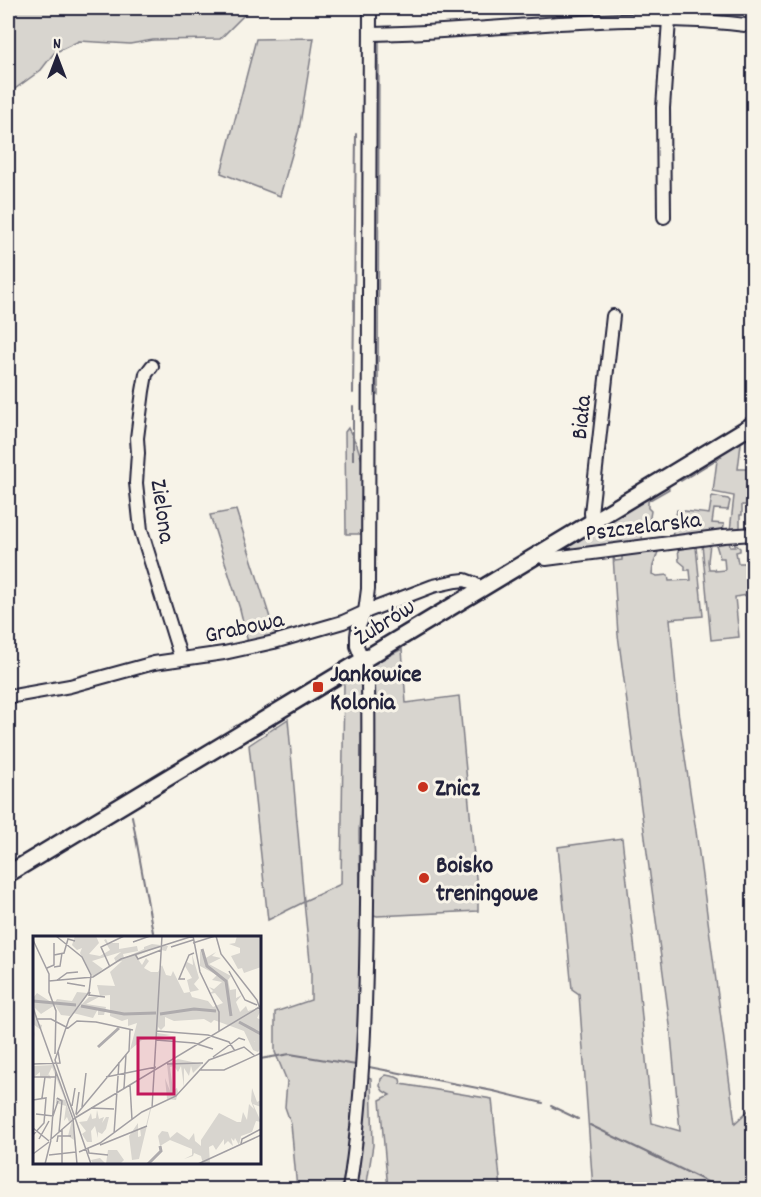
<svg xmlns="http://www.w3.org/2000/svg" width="761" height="1197" viewBox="0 0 761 1197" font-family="Dekko,sans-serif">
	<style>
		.green { fill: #d8d5cf; stroke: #7d7c85; stroke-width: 1.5 }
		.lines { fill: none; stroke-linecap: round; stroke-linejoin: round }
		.stream { stroke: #76747f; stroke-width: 2 }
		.minor-casing { stroke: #22223b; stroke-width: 16 }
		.major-casing { stroke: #22223b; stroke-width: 20 }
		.minor { stroke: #f7f3e8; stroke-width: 12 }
		.major { stroke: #f7f3e8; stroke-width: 15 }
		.poi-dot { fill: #c8321e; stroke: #f7f3e8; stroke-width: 2 }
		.labels { text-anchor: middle; stroke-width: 6; stroke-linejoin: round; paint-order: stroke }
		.street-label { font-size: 24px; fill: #22223b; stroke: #f7f3e8 }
		.poi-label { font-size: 24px; font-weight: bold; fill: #22223b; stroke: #f7f3e8; text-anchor: start }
		.inset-river { fill: none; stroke: #aeabad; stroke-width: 3 }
		.inset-road { fill: none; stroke: #a29fa3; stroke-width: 1.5 }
		.view { fill: #c2185b; fill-opacity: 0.15; stroke: #c2185b; stroke-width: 3 }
		.inset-edge { fill: none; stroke: #22223b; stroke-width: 3 }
	</style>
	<rect width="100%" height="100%" fill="#f7f3e8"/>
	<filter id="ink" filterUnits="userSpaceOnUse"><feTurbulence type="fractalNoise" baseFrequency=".0167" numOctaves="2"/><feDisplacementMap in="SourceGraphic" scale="12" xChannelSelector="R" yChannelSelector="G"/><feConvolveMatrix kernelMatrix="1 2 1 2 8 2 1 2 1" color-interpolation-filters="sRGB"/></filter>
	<g filter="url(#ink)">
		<g class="green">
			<polygon points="8,8 248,8 246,13 220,39 153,40 130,44 79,41 54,53 41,70 12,91 8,91"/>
			<polygon points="379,37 378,395 373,395 373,38"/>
			<polygon points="314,38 299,130 280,196 221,173 256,39"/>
			<polygon points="348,428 357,445 363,464 363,534 346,534 345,432"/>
			<polygon points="740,440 741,444 738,469 753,469 753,476 751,483 749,484 750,492 753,492 754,505 742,505 742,515 740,515 740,530 730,531 734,496 713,492 717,460 722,456 681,481 676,476"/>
			<polygon points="668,482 669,489 648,501 648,508 651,511 649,523 641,523 641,533 643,541 558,554 553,550"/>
			<polygon points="712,496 728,499 730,501 728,510 714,509 712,523 724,524 723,532 672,537 677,510 709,514"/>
			<polygon points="236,510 277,640 249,647 240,609 210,515"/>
			<polygon points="729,539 730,547 735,547 735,544 740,548 740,551 736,552 738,563 745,563 746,567 753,571 753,594 735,597 739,637 711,640 702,544 709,542 710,544 708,561 709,569 714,569 715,571 725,570 724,558 720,558 715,541"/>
			<polygon points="694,544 696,547 703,616 670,619 678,711 696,831 735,1123 753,1106 753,1189 593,1189 579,994 572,989 558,847 622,838 639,986 652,1123 680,1131 670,1025 618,635 613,555 615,561 622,560 622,554 659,549 653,566 652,574 657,576 668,575 669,581 691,580 690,570 685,570 685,566 679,561 678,546"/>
			<polygon points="402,649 406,703 459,696 478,899 478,911 377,916 371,914 367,667"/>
			<polygon points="363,676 365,736 359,832 361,950 356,1078 349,1152 341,1189 297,1189 291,1124 285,1107 287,1081 275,1052 275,1012 311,1000 311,971 304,902 268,920 249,745 288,719 304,901 341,884 344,683"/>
			<polygon points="386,1075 396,1077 400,1079 401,1084 492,1099 501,1189 388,1189 380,1100 390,1095 383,1091 380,1086 381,1079"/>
			<polygon points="368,1077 371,1078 373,1145 366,1189 352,1190 360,1146"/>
		</g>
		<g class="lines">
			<g class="stream">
				<polyline points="353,393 356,134"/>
				<polyline points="353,406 353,460"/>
				<polyline points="277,703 313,681"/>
				<polyline points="250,720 270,707"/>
				<polyline points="149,780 159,774"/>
				<polyline points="130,792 146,782"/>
				<polyline points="132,816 154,938"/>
				<polyline points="260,1059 290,1054 356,1065"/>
				<polyline points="369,1067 493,1091 543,1103"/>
				<polyline points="551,1106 578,1119"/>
				<polyline points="590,1125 724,1190"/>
			</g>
			<g class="minor-casing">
				<g id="minor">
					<path d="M370 34C498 32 626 9 754 26"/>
					<polyline points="664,217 663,108 669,20"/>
					<polyline points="152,366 146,374 143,391 137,438 138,453 136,483 141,530 181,659"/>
					<polyline points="592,522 591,513 613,316"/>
					<polyline points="539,554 546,559 724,536 754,534"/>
					<polyline points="8,697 70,686 154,663 224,653 274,642 343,622 365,612 433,586 456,581 465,580 473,583 481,588"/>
					<path d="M349 1190C364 1095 366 999 367 904 368 830 369 755 368 681L365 666 357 646V636L358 628 365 612 368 589 370 8"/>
				</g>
			</g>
			<g class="major-casing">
				<polyline id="major" points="8,874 670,475 754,424"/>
			</g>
			<use href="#minor" class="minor"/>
			<use href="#major" class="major"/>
		</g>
	</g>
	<g class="poi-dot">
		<rect x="312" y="681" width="12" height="12" rx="3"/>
		<circle cx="423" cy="787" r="6"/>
		<circle cx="424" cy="878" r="6"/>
	</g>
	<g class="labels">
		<g class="street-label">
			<text transform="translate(580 417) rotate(-84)" y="8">Biała</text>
			<text transform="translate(164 511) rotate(82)" y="8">Zielona</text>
			<text transform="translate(643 525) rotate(-7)" y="8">Pszczelarska</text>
			<text transform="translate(384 621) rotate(-32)" y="8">Żubrów</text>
			<text transform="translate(244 626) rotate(-12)" y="8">Grabowa</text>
		</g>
		<g class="poi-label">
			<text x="330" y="681">Jankowice<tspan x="330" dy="28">Kolonia</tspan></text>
			<text x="435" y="795">Znicz</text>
			<text x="436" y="872">Boisko<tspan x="436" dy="28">treningowe</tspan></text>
		</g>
	</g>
	<g transform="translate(33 936)">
		<rect width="228" height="228" fill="#f7f3e8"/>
		<path d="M42 0H63L66 7 56 18 67 20 77 14 71 4 73 3 75 7H86V13L104 10 105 15 90 18 91 22 111 13V11L119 8 135 10 133 15 128 14V10L103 20 109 29 113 22 116 25 111 32 118 36H125L129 29 133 39 138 40 140 35 151 57 157 56 154 44 159 42 152 30 154 26 160 29 159 18 166 42 161 48 166 54 157 56 159 61 175 65 180 71 190 67 182 57 176 58 180 55 176 51 181 53 189 46 179 44 184 39 167 30V14L171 23 183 16 179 20 188 22 176 28 198 40 195 44 197 54 203 53V62L209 59 203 66 207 76 213 70 215 75 225 72 227 76 224 82 228 84V99L221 106 228 99V112L225 116 220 114 211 95 181 84 178 87 171 83 141 85 132 81V90L128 94 125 91 124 97 138 99 109 104 97 114 104 87 95 90V83L89 85 77 80V59L67 60 64 49 82 50 77 36 89 25 83 26 81 22 88 16 59 25 70 33 60 41 47 17 49 12 44 14 39 9ZM204 0H228V31L211 37 209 32 205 33 198 20 207 17V12L196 8 202 7ZM57 50 55 57 51 64 37 80 28 79 22 69 8 78 2 72 5 88 9 89 8 94 0 88 2 102 0 94V62L4 57 21 68 24 63 39 65 44 56 54 57ZM56 61H66L53 68 73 71 71 79H65V73L60 82 40 77ZM145 123 169 128 160 137 158 130 156 140 151 132V151L148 130 145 136 141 130 137 131 140 154 144 152 145 156 143 164 134 163 132 142 137 155 134 128ZM20 129 39 184 42 199 43 216 41 204 35 200 39 184 36 186 34 181 31 185 33 170 23 167V162L32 164 19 131 14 141 16 138 18 143 7 141V136L1 141V130ZM219 152 224 166 228 164V171L220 168 228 186 223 185 219 196 208 200 206 209 202 202 201 205 198 202 200 210 195 205 191 209V203L183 214 180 209 176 211 177 228H170L168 220 161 217 160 220 151 223 159 219V213L137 204 127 210 125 200 129 195 135 196 137 202 144 196 156 204 161 197 162 205 168 210V204L186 177 204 186H208L210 176 214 184 216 168 221 173 218 165ZM117 173H118L106 223 99 224 96 200 105 187V201L108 200 107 192 113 190ZM64 174 66 183 71 181 69 187 73 181H76L73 193 69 198 65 196V202L62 190 58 195 59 206H54L49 198 53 195 46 186 54 185 58 177 59 183 63 182ZM75 214H84L91 224 87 228H60L58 224 67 222 73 228Z" fill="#d8d5cf"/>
		<path class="inset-river" d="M169 13 174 30 193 45 198 80M0 65 43 69M48 70 91 78 123 77M127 78 161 73 183 75M206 86 228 98M65 111 86 92M115 228 128 215 127 210"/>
		<path class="inset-road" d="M23 0 49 21 58 39 56 56 36 83 22 124 58 228M160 0 167 36 186 76V95M183 0 188 18 224 64 228 76M0 4 16 38V56L23 75 22 118M100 6 117 0M160 7 182 0M138 11 160 4M102 18 105 23 128 14M21 19 31 17 35 3 42 5M21 31 27 30 29 17M77 31 68 11 91 0M14 32 21 29V7M196 35 212 64 224 69M152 43H146L156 19 161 17M16 45 60 41 88 23 160 0M23 45 34 37 45 36M34 47 52 50M57 56 56 59 72 61M0 72 40 183 44 228M3 83H18L35 92 44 85 63 86 100 94M123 95 175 99 196 106 202 115M123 104 161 107 180 113M180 121 206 102 212 104M0 128 27 127 25 115M134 128 170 127M166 134H191L228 117M0 141H22M73 141 123 131M97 149 99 184M91 152 93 118M9 162 12 141M24 162 29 165 26 196M0 164 13 162 11 187 0 199M39 170 42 152M49 171 53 137M58 172 81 173M119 172 129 0M3 178 20 180 25 165M43 178 46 156M43 179 96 115 97 94M42 182 228 70M0 192 16 205M29 193V228M81 198 86 126M6 203 16 185M18 203 23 135M17 204 42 182M24 206 25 200H38M208 208 209 203 228 193M67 209 114 190M55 213 56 217 75 219M46 216 67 207 109 176 143 160 176 124 211 111 222 120M0 218 16 206M16 219 43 216M12 228 18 204M165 228 228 199"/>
		<path class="view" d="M105 102H141V158H105Z"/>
		<rect width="228" height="228" class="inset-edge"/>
	</g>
	<rect width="761" height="1197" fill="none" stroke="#f7f3e8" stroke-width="30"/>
	<rect x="15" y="15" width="731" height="1167" fill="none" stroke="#22223b" stroke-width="2" filter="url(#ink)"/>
	<g transform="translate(57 57)" stroke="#f7f3e8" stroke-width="4.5" paint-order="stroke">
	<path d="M0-4.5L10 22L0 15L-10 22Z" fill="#22223b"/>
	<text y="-9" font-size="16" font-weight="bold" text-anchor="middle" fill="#22223b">N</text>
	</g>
</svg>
